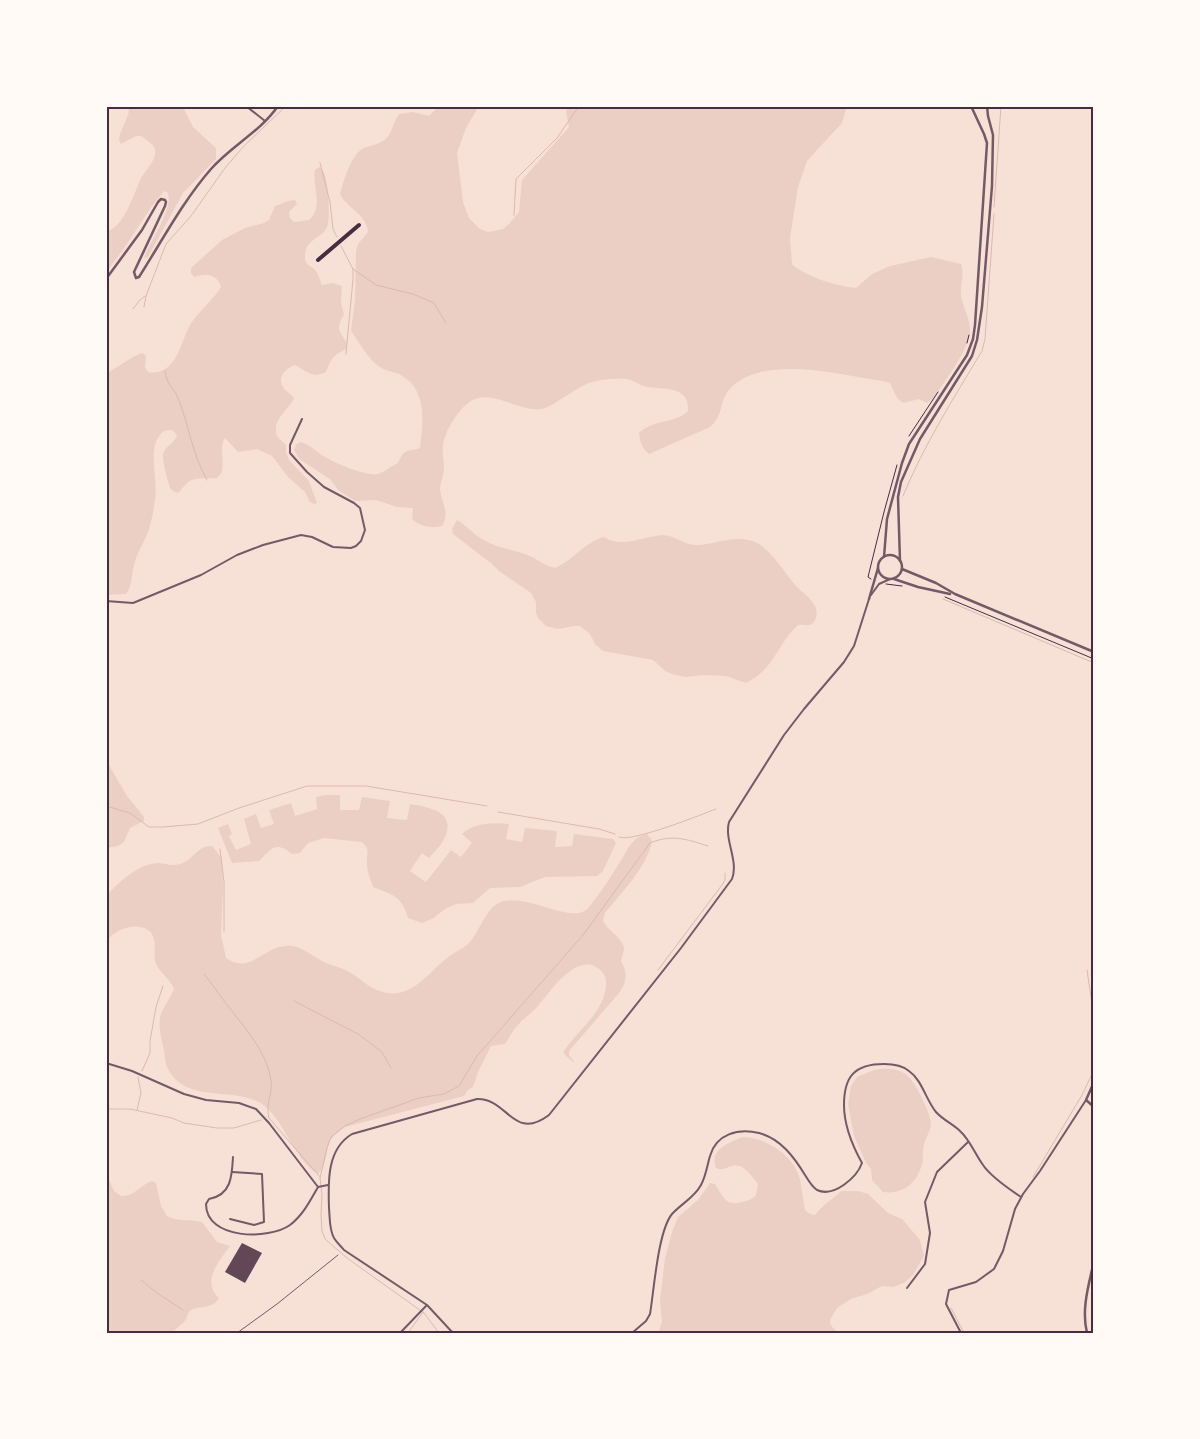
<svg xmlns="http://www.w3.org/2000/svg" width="1200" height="1439" viewBox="0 0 1200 1439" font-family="Quicksand,sans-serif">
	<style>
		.green { fill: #ebcfc5 }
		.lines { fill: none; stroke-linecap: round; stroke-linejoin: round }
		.stream { stroke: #dcb8b0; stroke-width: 1 }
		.building { fill: #644757 }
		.path { stroke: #4a2c40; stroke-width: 1 }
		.service { stroke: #755966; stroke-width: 1 }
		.minor { stroke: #755966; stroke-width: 2 }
		.tertiary { stroke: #755966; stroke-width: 2.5 }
		.motorway { stroke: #4a2c40; stroke-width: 4 }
		.neatline { fill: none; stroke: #4a2c40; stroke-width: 2 }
	</style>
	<rect width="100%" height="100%" fill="#f7e1d7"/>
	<g class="green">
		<path d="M129 106 183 107 193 127 216 148V159L183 193 148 257 144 258C150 241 173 210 168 193L164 191 152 206 123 250 106 272V231C123 230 135 191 141 178 146 170 157 159 155 150 154 144 146 140 141 136H136L121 144 119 140C120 128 130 118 129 106Z"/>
		<path d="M439 106H479L466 128 457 153 463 202 469 218 480 229 488 232 503 229 509 224 519 212 522 180 569 127 566 111 569 106H847L842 123 807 161 798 187 790 238 792 264C806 277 837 286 856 288L872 274 890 266 931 257 961 264C965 276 960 283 961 294 962 305 969 316 970 328 971 349 944 381 933 399L927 403 919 399 903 403 897 398 890 383 882 381C840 375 761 353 729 390 719 402 724 415 710 427L649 454C642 448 640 443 639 433 653 419 675 424 688 411 688 405 688 401 684 396 675 386 656 390 644 386 638 384 633 380 626 379 614 378 600 379 589 383 575 388 554 406 542 409 518 413 490 386 468 403 457 412 445 431 443 445 442 452 444 460 444 467 444 475 440 483 440 490 442 503 450 513 442 526 433 529 418 526 412 519L413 508 397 507 376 500 355 501 338 490 330 479 299 459 294 450 296 445 300 442C309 444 316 451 323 456 333 462 367 477 378 474 385 472 391 466 398 463 404 448 407 452 420 448 423 421 428 389 399 374 392 371 384 371 377 365 367 357 359 342 351 331L355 300 356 251 358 244 368 232C366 213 347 209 340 194 343 182 351 156 362 149 370 145 384 144 389 135 393 128 394 121 399 114L413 112 429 116Z"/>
		<path d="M319 167C322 170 323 170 324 173 328 180 331 219 327 227 321 240 305 238 305 257 305 266 311 265 316 271 319 275 320 281 322 285L332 283 342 286 341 303 344 314C336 330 338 328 347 343L346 349C332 356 332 358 326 372 313 379 306 371 295 365 286 368 277 377 283 387 286 392 291 394 294 398 289 410 271 420 277 436 279 439 283 442 286 445V452L289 460 309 481 317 503 314 504 310 502 305 492 288 477 272 456 257 449 238 452 225 438C217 450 229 469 217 478 208 479 194 476 187 483 183 486 182 490 178 493 175 492 173 491 171 489 168 484 162 459 163 454 165 446 175 443 177 435L172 430 164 431C145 445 159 480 155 500 153 513 151 526 146 537 142 546 137 553 135 562 131 573 133 585 126 594L106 595V374L133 357 142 353 146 356 145 368 148 372C156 374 164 371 170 365 180 355 182 340 189 327 197 312 212 302 221 287 217 273 205 273 194 277L191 273V268L222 240 245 228 264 223 269 220 275 206C282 204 288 200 295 200L297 204 289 212 290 218 294 222 309 220C324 208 312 186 315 170Z"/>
		<path d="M457 520C466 525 473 534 482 539 496 548 515 550 530 556 539 560 545 566 555 568 572 561 585 542 604 537 623 549 643 536 663 535 674 535 684 545 696 545 716 545 730 535 752 541 770 546 785 574 797 587 803 593 811 598 815 606 818 612 817 620 812 624 808 627 803 624 798 625L794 629C776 648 773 670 746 683L726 676 703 675 686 677 675 675 665 671 653 660 603 651 595 644 590 634 580 626H574L558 629 546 626 538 618 536 613V602L531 593 499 571 492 564 453 534 452 529Z"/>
		<polygon points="106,760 127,796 144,817 144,821 130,828 124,842 118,846 106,848"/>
		<path d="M325 795H340V810H359L362 797 390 801 387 818 407 820 410 804C429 807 458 812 444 839 441 846 434 852 429 858L422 853 410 871 426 882 451 850 461 857 472 843 462 834C473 823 494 822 509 824L506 839 522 842 525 828 557 831 555 847 572 846 574 834 613 839 616 843 603 871 597 876 545 877 520 887 490 888 473 903 456 904 445 909 434 918 422 923 408 918C402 896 393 895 373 887 371 880 367 872 367 864 366 854 371 850 362 842L324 838 308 843 300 853 292 854C276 841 272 848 259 861L232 863 218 828 228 824 232 834 229 836 236 850 251 844 244 819 256 814 261 828 274 824 269 810 291 803 295 816 317 809 316 797Z"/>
		<path d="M647 834 652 840C649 865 621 893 605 913L603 921C608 931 622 937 624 948 624 952 622 957 621 961 628 973 627 982 619 993L569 1051V1055L574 1061 573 1062 564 1054V1051C575 1034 592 1022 601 1003 605 995 609 981 603 973 580 946 551 991 538 1006 532 1013 524 1018 518 1025 513 1030 509 1038 505 1044L491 1046 478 1072 473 1087 468 1090 464 1096 345 1127C341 1130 335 1134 332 1138 324 1149 329 1163 318 1174 294 1159 287 1127 267 1108 239 1083 188 1107 168 1069 165 1064 165 1056 164 1051 162 1039 158 1029 160 1017 163 1007 170 999 174 989 170 979 161 974 156 964 153 956 156 948 154 940 152 926 135 924 123 929 117 931 111 936 106 940V896C118 883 138 864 157 863 165 863 172 867 180 864 194 860 196 846 212 846L222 858 223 889 221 935 226 958C252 976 264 943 292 946 305 948 315 958 326 963 334 966 343 968 351 973 362 980 373 991 387 993 413 997 429 972 447 958 454 952 463 949 469 943 480 931 486 907 501 902 526 893 569 923 586 910 590 907 593 901 596 898 606 885 614 871 623 857 626 852 629 845 634 841 637 837 642 835 647 834Z"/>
		<path d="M874 1070C883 1068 896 1068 904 1073 914 1078 930 1112 931 1123 931 1131 925 1138 924 1145 922 1150 923 1155 923 1160 919 1181 905 1195 883 1192L872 1180 871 1169 866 1163 854 1136 848 1104 851 1086 857 1077Z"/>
		<path d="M742 1137C765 1137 794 1155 800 1179 802 1189 803 1200 805 1210L810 1214 815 1215C823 1204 832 1200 841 1191H858L868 1194 888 1213 902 1219 920 1240 924 1256 913 1275 904 1283 893 1287 882 1286 867 1294 851 1299 837 1308 831 1318 830 1323 833 1328 839 1333H658L662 1322 660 1300 665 1258 672 1232 678 1217 698 1200 710 1183 715 1184C723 1196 725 1207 742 1202 748 1201 752 1199 756 1195L758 1184C751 1176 744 1163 732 1166 725 1168 722 1171 716 1168 709 1150 728 1143 742 1137Z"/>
		<path d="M106 1173 114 1191 121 1196C134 1197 140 1185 152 1181L156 1183 161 1206 167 1216C178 1222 191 1219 202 1222L217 1242 230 1246C219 1261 201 1282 219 1298 214 1308 203 1306 193 1309 187 1311 188 1317 184 1322 180 1325 176 1329 172 1333H106Z"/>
	</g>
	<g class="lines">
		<g class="stream">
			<polyline points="320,163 330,202 333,229 337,237"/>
			<polyline points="994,207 1001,106"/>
			<polyline points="514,215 516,179 557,138 579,106"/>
			<polyline points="341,246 353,269 353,279 346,354"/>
			<polyline points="353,269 376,285 413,294 434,303 446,323"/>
			<polyline points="144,307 146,296 166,244 191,216 225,168 244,146 286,106"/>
			<polyline points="133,309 139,301 145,296"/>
			<path d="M165 371C167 386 173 386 178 398 189 425 192 454 207 480"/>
			<path d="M903 496C924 445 953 399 982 351L985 339 994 214"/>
			<polyline points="943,599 1094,663"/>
			<polyline points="106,806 130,813 149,827 163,827 198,824 239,808 307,786 366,786 487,806"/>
			<polyline points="498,812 599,829 615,834"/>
			<path d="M619 837C631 843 700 815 716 809"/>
			<polyline points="220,849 224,882 224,931"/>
			<polyline points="658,970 722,885 725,880 725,873"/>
			<polyline points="1087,970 1094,1017"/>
			<path d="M204 974C214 986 222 999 232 1011 248 1032 267 1053 271 1081 273 1094 265 1105 269 1118L320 1177"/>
			<polyline points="294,1001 358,1034 382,1052 391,1068"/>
			<polyline points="142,1071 150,1053 150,1041 156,1007 163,986"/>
			<polyline points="106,1109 130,1109 172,1118 184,1123 217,1128 234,1128 261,1120"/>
			<polyline points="137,1110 141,1093 138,1077"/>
			<polyline points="1033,1177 1082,1095 1094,1070"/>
			<polyline points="141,1280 157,1293 183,1310"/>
			<polyline points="951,1308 964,1333"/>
			<polyline points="408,1333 423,1312"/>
			<path d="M439 1333 424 1313 347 1258 325 1239 322 1231 321 1214 322 1195 320 1178 327 1148 331 1137 345 1126 360 1119 419 1098 444 1094 459 1086 477 1056 583 935 650 843C672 834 686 839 708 846"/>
		</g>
	</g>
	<polygon class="building" points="242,1243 262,1253 245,1283 225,1272"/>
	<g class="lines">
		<g class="path">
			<polyline points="967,343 969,335"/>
			<polyline points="909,436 938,392"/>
			<polyline points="871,579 868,577 884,512 897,465"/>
			<polyline points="886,584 902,586"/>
			<polyline points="945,597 1094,659"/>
		</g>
		<polyline class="service" points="237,1333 277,1304 338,1255"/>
		<g class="minor">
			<polyline points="246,106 265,121"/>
			<polyline points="871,595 879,584 890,579"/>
			<polyline points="106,601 133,603 201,575 237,555 263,545 301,535 312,537 333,547 351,548 356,546 361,541 365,530 360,508 354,503 324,487 307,472 290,453 290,445 302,419"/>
			<polyline points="106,1063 132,1071 184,1094 206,1100 239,1103 256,1109 269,1123 318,1187 328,1185"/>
			<path d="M233 1157C232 1177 231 1195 209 1199L206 1204C206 1240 269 1240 290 1225 303 1215 310 1201 318 1187"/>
			<polyline points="230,1219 254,1225 264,1222 262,1174 232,1172"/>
			<polyline points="907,1288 925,1264 930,1233 925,1202 937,1172 968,1142"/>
			<polyline points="400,1333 426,1306"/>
			<path d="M453 1333 427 1305 344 1250C341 1246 337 1243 334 1238 329 1229 330 1218 329 1208 328 1181 327 1149 352 1134L477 1099C508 1098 513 1142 549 1115L681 948 732 879C739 861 724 840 729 822L784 735 804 709 844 662 854 646 869 599"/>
			<path d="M632 1333 646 1321 650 1314C654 1290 658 1231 672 1214 682 1203 694 1198 701 1185 706 1176 707 1166 710 1156 716 1134 738 1128 759 1133 781 1139 794 1157 805 1175 808 1180 812 1187 817 1190 834 1198 857 1177 862 1163 852 1145 844 1126 844 1105 844 1076 855 1064 884 1064 894 1064 902 1065 909 1071 922 1080 926 1100 936 1112 943 1120 953 1124 960 1131 970 1140 975 1154 983 1165 991 1177 1009 1189 1021 1197"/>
			<polyline points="961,1333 946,1304 949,1290 976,1282 994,1269 1003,1251 1015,1209 1023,1194 1040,1171 1086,1100"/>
		</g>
		<g class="tertiary">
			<path d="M106 279 142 230 158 202 161 199 165 200 166 202 165 206 134 272 136 278 139 277C162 241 183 201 211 169 231 146 260 132 278 106"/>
			<circle cx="890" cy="567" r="12"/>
			<polyline points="884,557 887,519 902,463 909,444 967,355 973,339 975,325 987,143 984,134 971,106"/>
			<polyline points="900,561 898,497 901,482 920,439 972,356 977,340 982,307 992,186 993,135 988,116 987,106"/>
			<polyline points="902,569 936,583 955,594 1094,652"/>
			<polyline points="894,579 918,587 950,594"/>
			<polyline points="869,599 878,568"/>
			<polyline points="1094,1082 1086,1100 1094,1107"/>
			<path d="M1087 1333C1081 1309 1089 1284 1094 1261"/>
		</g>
		<polyline class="motorway" points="318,260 359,225"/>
	</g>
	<rect width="1200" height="1439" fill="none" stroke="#fffaf5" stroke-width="215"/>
	<rect x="108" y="108" width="984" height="1224" class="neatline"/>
</svg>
